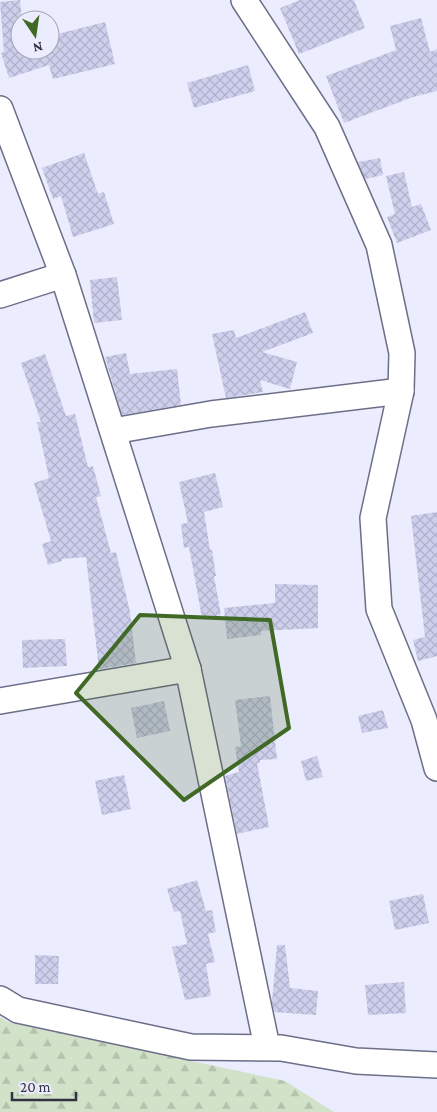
<svg xmlns="http://www.w3.org/2000/svg" width="437" height="1112" viewBox="0 0 437 1112" font-family="'Crimson Pro',serif">
	<style>
		.forest { fill: url(#forest-firs) }
		.building { fill: url(#building-cross-hatch) }
		.lines { fill: none; stroke-linecap: round; stroke-linejoin: round }
		.minor-casing { stroke: #6d6e88; stroke-width: 28 }
		.minor { stroke: #fff; stroke-width: 25 }
		.marked { fill: #406925; fill-opacity: 0.2; stroke: #406925; stroke-width: 4; stroke-linejoin: round }
	</style>
	<defs>
		<pattern id="forest-firs" width="22" height="20" patternUnits="userSpaceOnUse" patternTransform="scale(1.25)"><rect width="22" height="20" fill="#d1e2c9"/><path d="M5 1l3.5 6h-7zM16 11l3.5 6h-7z" fill="#b4c2ae"/></pattern>
		<pattern id="building-cross-hatch" width="8" height="8" patternUnits="userSpaceOnUse" patternTransform="scale(1.25)"><rect width="8" height="8" fill="#cdcfec"/><path d="M0 0l8 8M0 8l8-8" fill="none" stroke="#b0b2cb"/></pattern>
	</defs>
	<rect width="100%" height="100%" fill="#ebecfe"/>
	<polygon class="forest" points="0,1017 8,1022 285,1081 334,1112 0,1112"/>
	<g class="building">
		<polygon points="20,0 22,20 20,20 20,50 50,50 50,36 105,22 115,64 53,79 49,65 9,78 1,53 4,52 0,2"/>
		<polygon points="300,0 354,0 365,28 299,54 280,8"/>
		<polygon points="421,18 430,52 437,49 437,91 413,97 344,123 326,76 396,50 390,26"/>
		<polygon points="248,65 255,91 194,108 187,83"/>
		<polygon points="84,153 98,194 104,192 114,224 73,237 61,196 53,199 42,168"/>
		<polygon points="380,158 383,175 365,179 358,162"/>
		<polygon points="404,172 412,207 421,204 431,230 397,243 387,217 395,214 386,176"/>
		<polygon points="117,277 122,320 94,323 90,280"/>
		<polygon points="305,312 313,333 262,352 297,362 290,389 260,380 263,392 226,398 212,334 234,330 236,338"/>
		<polygon points="126,353 130,374 177,369 181,405 122,415 105,357"/>
		<polygon points="45,354 66,416 75,414 88,467 93,466 101,496 96,497 111,553 116,552 130,612 136,663 99,669 86,557 62,559 62,561 48,565 42,544 51,541 34,483 49,478 37,422 41,422 21,363"/>
		<polygon points="215,473 223,507 204,512 210,550 212,550 216,576 214,576 221,615 202,618 189,547 184,548 181,524 188,523 179,482"/>
		<polygon points="437,512 437,656 418,661 413,640 425,637 411,516"/>
		<polygon points="275,584 318,585 318,628 261,631 261,635 227,639 224,608 275,603"/>
		<polygon points="65,639 67,666 23,668 22,640"/>
		<polygon points="270,696 277,759 260,760 260,763 257,763 269,827 237,834 225,776 239,772 235,747 241,746 235,700"/>
		<polygon points="164,701 170,731 137,738 131,708"/>
		<polygon points="383,710 388,728 362,733 358,716"/>
		<polygon points="317,756 323,777 306,781 301,761"/>
		<polygon points="124,775 131,809 102,815 95,781"/>
		<polygon points="197,880 206,911 212,910 216,932 208,934 215,962 206,964 211,996 185,1000 172,947 187,944 180,911 174,912 167,889"/>
		<polygon points="423,894 429,923 395,930 389,901"/>
		<polygon points="277,945 285,945 290,988 318,991 316,1015 274,1012 272,1002"/>
		<polygon points="35,955 59,956 58,984 35,984"/>
		<polygon points="404,982 406,1013 368,1015 365,985"/>
	</g>
	<g class="lines">
		<g class="minor-casing">
			<g id="minor">
				<polyline points="244,0 327,127 379,245 402,353 401,391 373,518 379,609 424,720 437,768"/>
				<polyline points="0,109 63,275 188,669 267,1047"/>
				<polyline points="0,295 63,275"/>
				<polyline points="113,431 211,414 401,391"/>
				<polyline points="0,701 188,669"/>
				<polyline points="0,999 18,1010 191,1047 281,1048 356,1061 437,1065"/>
			</g>
		</g>
		<use href="#minor" class="minor"/>
	</g>
	<path class="marked" d="M140 615 270 620 289 728 184 800 76 693Z"/>
	<g transform="translate(35 35) rotate(167)"><circle r="24" fill="#ebecfe" stroke="#a1a2b2"/>
	<path d="M0-4L9 19L0 12L-9 19Z" fill="#406925"/>
	<text y="-8" font-size="14" font-weight="bold" text-anchor="middle" fill="#33333f">N</text>
	</g>
	<path d="M12 1092v8h64v-8" fill="none" stroke="#33333f" stroke-width="2.5"/>
	<text x="20" y="1092" font-size="15" fill="#33333f" stroke="#ebecfe" stroke-width="4" paint-order="stroke">20 m</text>
</svg>
